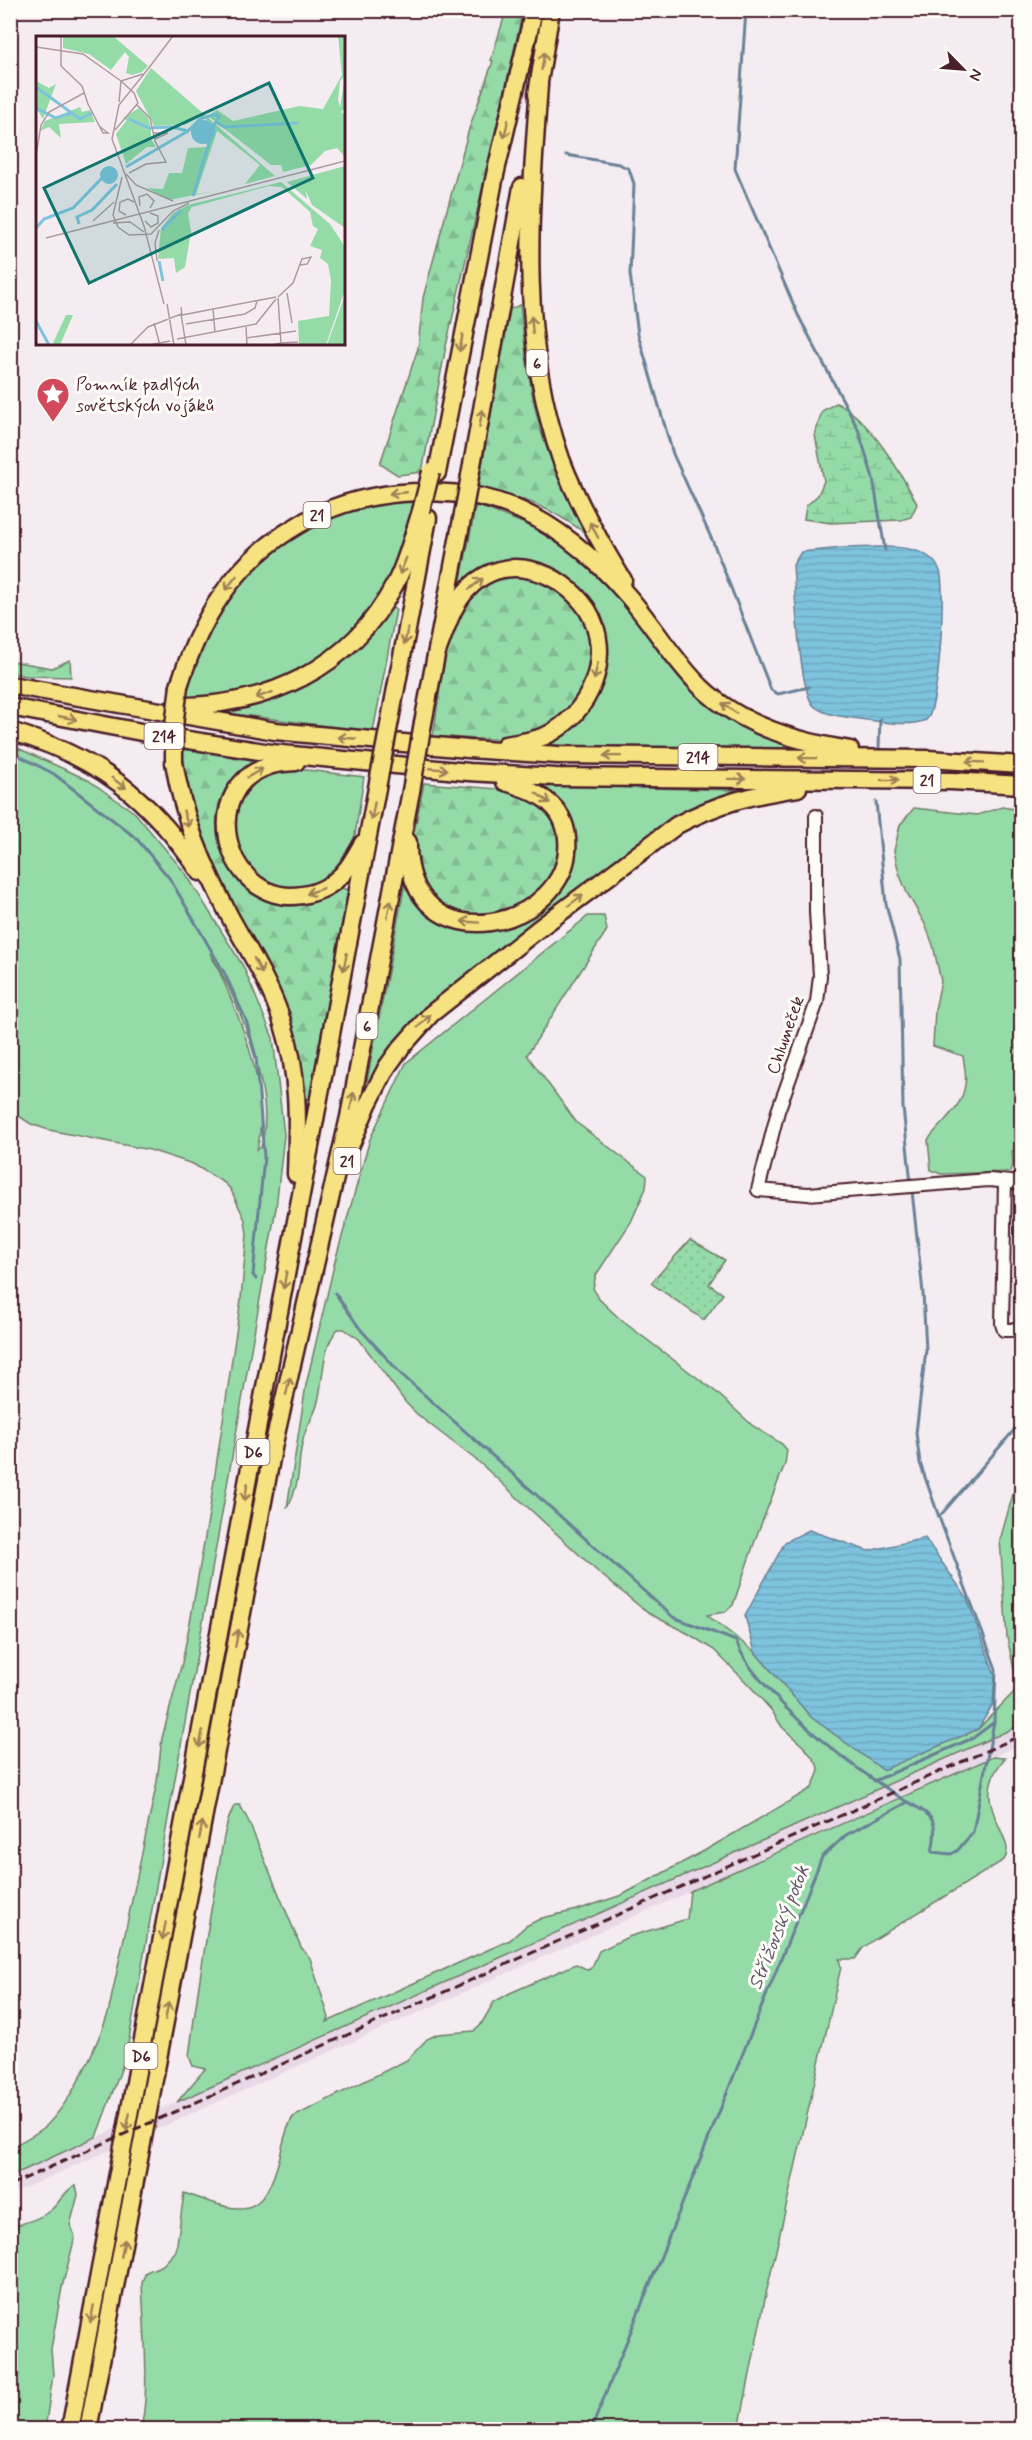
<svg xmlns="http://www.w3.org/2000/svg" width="1032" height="2440" viewBox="0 0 1032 2440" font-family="Mynerve,sans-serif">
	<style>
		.built { fill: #e9d8e7 }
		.green { fill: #95dba8; stroke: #707d6a; stroke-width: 1.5; fill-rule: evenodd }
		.forest { fill: url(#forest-firs); stroke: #707d6a; stroke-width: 1.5 }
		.wetland { fill: url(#wetland-marsh); stroke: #707d6a; stroke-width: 1.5 }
		.garden { fill: url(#garden-dots); stroke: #707d6a; stroke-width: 1.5 }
		.water { fill: url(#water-rules); stroke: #698196; stroke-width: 1.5 }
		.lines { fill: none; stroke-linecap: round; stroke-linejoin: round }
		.stream { stroke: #698196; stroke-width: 3 }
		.minor-casing { stroke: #4a1f2b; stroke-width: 16 }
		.highway-casing { stroke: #4a1f2b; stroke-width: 21 }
		.minor { stroke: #fdfcf7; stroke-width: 12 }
		.highway { stroke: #f7e281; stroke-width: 16 }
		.rail { stroke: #4a1f2b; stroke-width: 3; stroke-dasharray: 9 4.5; stroke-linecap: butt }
		.highway-bridge-casing { stroke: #4a1f2b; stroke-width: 21; stroke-linecap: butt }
		.highway-bridge { stroke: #f7e281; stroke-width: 16 }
		.oneway { stroke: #a08056 }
		.labels { text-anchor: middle; stroke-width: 6; stroke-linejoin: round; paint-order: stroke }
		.shield { fill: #fdfcf7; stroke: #806168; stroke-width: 1.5 }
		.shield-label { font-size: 16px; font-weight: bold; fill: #4a1f2b }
		.poi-label { font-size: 18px; fill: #4a1f2b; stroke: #fdfcf7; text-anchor: start }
		.street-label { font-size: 18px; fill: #4a1f2b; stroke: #fdfcf7 }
		.water-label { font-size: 20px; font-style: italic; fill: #5c586a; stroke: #fdfcf7 }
		.inset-river { fill: none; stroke: #7dc3de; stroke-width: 3 }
		.inset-road { fill: none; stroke: #b09aa1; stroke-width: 1.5 }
		.view { fill: #0f766e; fill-opacity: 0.15; stroke: #0f766e; stroke-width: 3 }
		.inset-edge { fill: none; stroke: #4a1f2b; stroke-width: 3 }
	</style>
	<defs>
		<pattern id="forest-firs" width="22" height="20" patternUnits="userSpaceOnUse" patternTransform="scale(1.5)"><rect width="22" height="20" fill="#95dba8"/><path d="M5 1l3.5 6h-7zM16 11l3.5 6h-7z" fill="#82bc91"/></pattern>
		<pattern id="wetland-marsh" width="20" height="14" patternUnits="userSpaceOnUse" patternTransform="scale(1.5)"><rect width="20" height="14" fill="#95dba8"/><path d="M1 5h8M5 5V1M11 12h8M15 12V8" fill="none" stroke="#82bc91"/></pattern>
		<pattern id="garden-dots" width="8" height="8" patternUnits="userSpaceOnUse" patternTransform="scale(1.5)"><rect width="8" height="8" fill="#95dba8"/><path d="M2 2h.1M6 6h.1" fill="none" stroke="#82bc91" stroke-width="1.8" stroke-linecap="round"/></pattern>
		<pattern id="water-rules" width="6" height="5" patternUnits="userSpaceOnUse" patternTransform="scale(1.5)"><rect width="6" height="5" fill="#7dc3de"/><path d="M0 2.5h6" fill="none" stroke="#6ea7bf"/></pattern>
	</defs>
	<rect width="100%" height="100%" fill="#f4ecf0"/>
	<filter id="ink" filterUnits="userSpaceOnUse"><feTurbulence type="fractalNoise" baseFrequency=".0167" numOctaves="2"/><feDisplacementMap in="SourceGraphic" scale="12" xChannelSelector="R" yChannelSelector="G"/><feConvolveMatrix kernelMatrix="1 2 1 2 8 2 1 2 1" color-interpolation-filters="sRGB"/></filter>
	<g filter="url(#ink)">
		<polygon class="built" points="1021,1725 1021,1744 11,2194 10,2176"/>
		<g class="green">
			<path d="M415 500 408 538 380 599 348 637 290 679 184 705C202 611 267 533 361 508 379 503 397 502 415 500Z"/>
			<path d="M476 505 528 525 575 554 601 577 736 722 788 746 787 750 547 745C560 737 574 729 584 717 653 630 547 506 460 584Z"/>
			<path d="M392 608 396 610 373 732 227 713C304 697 341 666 392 608Z"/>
			<path d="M11 745 88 780 135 813 186 874 243 966 273 1038 284 1135 276 1208 126 2056 96 2137 11 2176V2147C23 2141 37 2134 47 2125 74 2098 95 2049 108 2014L157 1782 162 1738 182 1663 191 1617 209 1514 241 1299 247 1234 245 1220 231 1190 226 1184 193 1164 150 1150 49 1130 31 1124 11 1111ZM210 953C238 999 277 1094 261 1147L257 1150C271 1093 243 1025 220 973 217 967 212 959 210 953Z"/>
			<polygon points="282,767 364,777 355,835 349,851 342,865 321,885 286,892 251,876 230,825 245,784"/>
			<path d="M549 786 737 790 687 811 651 833 453 988 371 1081H367L405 883C410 894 415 905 425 913 496 976 636 870 547 789Z"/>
			<path d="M1002 807 1021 810V1151H1012L1013 1164 1010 1172 941 1174 931 1170 928 1140C941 1121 962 1109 965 1085 967 1076 964 1065 963 1056L933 1046 935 1010 941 981 933 945 925 924 907 893 899 873 894 851 900 825 914 808 977 815Z"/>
			<path d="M588 916H604L607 930 527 1055 577 1123 647 1176 646 1188 631 1222 596 1275 593 1288 599 1299 621 1320 716 1392 753 1426 782 1444 787 1450 785 1464 758 1532 733 1605 725 1612 707 1615 755 1652 811 1717 883 1770 978 1729 1018 1688 1007 1637 1000 1540 1021 1466V1725L177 2102 205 2069 193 2066 189 2056C197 1996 206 1936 217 1877 222 1854 223 1825 235 1805H240L248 1820 301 1947 310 1958 329 2018 327 2022 510 1940 526 1926 542 1918 577 1910 622 1895 704 1851 812 1788 819 1771 816 1762 805 1748 782 1727 772 1711 749 1685 714 1650 689 1634 648 1613 598 1572 480 1463 419 1416 406 1403 359 1339 344 1329H338C321 1347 324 1382 317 1405 314 1417 305 1427 303 1440 296 1468 303 1478 287 1508L306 1385 335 1261 370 1139 406 1063Z"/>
			<path d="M993 1757 1005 1758C964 1804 1020 1837 1004 1860L875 1939 863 1948 855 1959H839L841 1967 766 2294 739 2429H140C151 2400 143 2317 142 2282L146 2272 163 2265 176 2251 184 2193C240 2212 262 2225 280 2156 284 2141 285 2130 293 2117L407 2060 427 2039 438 2034 474 2031 480 2026 494 2002 510 1993 576 1964 588 1970 592 1967 599 1951 628 1937 687 1919 690 1891Z"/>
			<path d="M76 2185 78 2195 70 2225 75 2237 62 2287 51 2349 53 2375 45 2429H11V2227C24 2223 41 2219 52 2209 60 2202 66 2189 76 2185Z"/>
		</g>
		<g class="forest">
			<polygon points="506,11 523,11 446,346 422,472 398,475 380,464 418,348 423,298 469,129 493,61 491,60"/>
			<path d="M520 305C525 346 529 388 540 428 551 464 568 499 585 533 548 506 522 497 478 488L510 309Z"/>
			<path d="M528 574C539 579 556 584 565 592 610 636 597 702 543 731 518 744 462 738 433 736 441 690 444 602 491 579 501 574 517 575 528 574Z"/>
			<polygon points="70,660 71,677 27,676 11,673 11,661 52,668"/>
			<path d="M182 749 258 761C161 807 253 959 339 887L348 890 305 1124 248 933 196 833 182 763Z"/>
			<polygon points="424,783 510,790 550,810 563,845 549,883 516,909 468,918 433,903 414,867 413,838"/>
		</g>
		<path class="wetland" d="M836 403C867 415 902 474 917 504L911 517 901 520 831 523 804 519 806 506 818 495 824 481 815 435 822 411Z"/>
		<polygon class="garden" points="690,1240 725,1260 709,1284 723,1294 704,1320 651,1283"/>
		<g class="water">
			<path d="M843 548C867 548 909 542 929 557 933 560 938 566 940 571 946 590 939 710 926 720 909 727 885 722 867 720 850 717 827 717 814 706 799 693 795 589 793 565L801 552Z"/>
			<polygon points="809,1530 868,1551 925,1538 967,1598 995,1675 993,1704 978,1729 883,1770 811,1717 755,1652 745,1616 785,1542"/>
		</g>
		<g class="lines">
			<g class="stream">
				<polyline points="746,10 735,169 798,315 858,429 873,478 885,550"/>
				<polyline points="566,155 619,164 629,169 634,184 630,274 638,334 673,454 713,542 771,690 778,694 809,687"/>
				<polyline points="879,748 880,719"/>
				<polyline points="10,751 54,774 136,838 170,879 225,974 246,1020 256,1057 264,1157 253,1275 256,1279"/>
				<polyline points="876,802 886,904 900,959 903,1107 911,1184"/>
				<polyline points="912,1191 923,1293 926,1350 916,1433 920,1463 939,1517"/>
				<path d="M335 1293 361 1330 401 1374 673 1617 736 1641C744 1662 758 1677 773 1694 812 1737 858 1770 907 1802"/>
				<polyline points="874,1781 973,1738 993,1723"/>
				<path d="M591 2430 822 1857 846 1835 908 1802C935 1817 938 1820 932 1852L951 1854 957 1851 973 1832 994 1722 996 1669 939 1517 1022 1421"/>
			</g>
			<g class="minor-casing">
				<g id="minor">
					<polyline points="816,816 816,912 820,976 817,1002 778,1111 758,1190 808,1194 989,1180 1022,1183"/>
					<polyline points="1005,1182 1002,1324 1004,1330 1011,1330 1022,1327"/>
				</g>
			</g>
			<g class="highway-casing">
				<g id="highway">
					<path d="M539 85C530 211 518 337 561 459 577 501 599 541 623 580"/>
					<polyline points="537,94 551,10"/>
					<polyline points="437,473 495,175 534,10"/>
					<polyline points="470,476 522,187"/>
					<path d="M437 652C446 629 452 604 470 587 506 551 561 571 587 609 615 654 591 715 545 736 533 741 518 743 505 745"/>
					<polyline points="10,685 275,731 468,749 558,755 928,759 1022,765"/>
					<path d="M179 686C204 606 244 549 321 513 354 498 390 492 427 492 445 493 463 493 481 497 540 510 590 552 628 596 654 626 674 661 702 688 742 726 797 742 850 750"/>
					<path d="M175 706C266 707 351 669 395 584 407 562 413 535 421 511"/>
					<polyline points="10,707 157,735 271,753 469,772 556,777 951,781 1022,785"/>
					<polyline points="390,720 428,518"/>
					<polyline points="423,723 463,514"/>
					<path d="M10 731C98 757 149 797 200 872"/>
					<path d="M174 762C183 818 203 865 229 915 248 950 270 983 282 1021 299 1073 298 1120 296 1174"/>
					<path d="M296 762C287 763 277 763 269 766 200 787 222 893 289 896 306 896 324 891 336 880 348 871 355 856 363 843"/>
					<path d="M408 842C406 970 576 929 567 838 564 803 534 790 505 782"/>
					<path d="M352 1142 368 1104 387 1067 400 1049 431 1014 537 930 677 825C716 804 754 794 798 788"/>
					<polyline points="70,2430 377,788"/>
					<polyline points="88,2430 274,1443 349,1117 411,791"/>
				</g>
			</g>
			<use href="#minor" class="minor"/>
			<use href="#highway" class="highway"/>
			<polyline class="rail" points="10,2185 1022,1735"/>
			<g class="highway-bridge-casing">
				<g id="highway-bridge">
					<polyline points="421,511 431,472"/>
					<polyline points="463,514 470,476"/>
					<polyline points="174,762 174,726 179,686"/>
					<polyline points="377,788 390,720"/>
					<polyline points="411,791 423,723"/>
				</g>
			</g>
			<use href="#highway-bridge" class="highway-bridge"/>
		</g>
		<defs><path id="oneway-shaft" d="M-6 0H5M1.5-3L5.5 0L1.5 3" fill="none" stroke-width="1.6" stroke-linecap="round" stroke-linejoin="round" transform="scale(1.5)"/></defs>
		<g class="oneway">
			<use href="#oneway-shaft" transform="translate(543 61) rotate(-81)"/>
			<use href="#oneway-shaft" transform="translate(506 129) rotate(103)"/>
			<use href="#oneway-shaft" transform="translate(532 325) rotate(-95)"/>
			<use href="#oneway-shaft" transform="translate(461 343) rotate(101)"/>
			<use href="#oneway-shaft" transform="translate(481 418) rotate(-80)"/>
			<use href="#oneway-shaft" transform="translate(398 493) rotate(175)"/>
			<use href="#oneway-shaft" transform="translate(594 530) rotate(-118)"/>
			<use href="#oneway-shaft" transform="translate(403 566) rotate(112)"/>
			<use href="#oneway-shaft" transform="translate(231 583) rotate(129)"/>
			<use href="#oneway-shaft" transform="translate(476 584) rotate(-38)"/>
			<use href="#oneway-shaft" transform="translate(406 636) rotate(101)"/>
			<use href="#oneway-shaft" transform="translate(596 671) rotate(102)"/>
			<use href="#oneway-shaft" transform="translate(264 695) rotate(162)"/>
			<use href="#oneway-shaft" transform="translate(729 708) rotate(-144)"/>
			<use href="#oneway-shaft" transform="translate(68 718) rotate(11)"/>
			<use href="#oneway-shaft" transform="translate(347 738) rotate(-175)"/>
			<use href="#oneway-shaft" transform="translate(612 756) rotate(-179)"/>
			<use href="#oneway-shaft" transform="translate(807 758) rotate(-179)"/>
			<use href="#oneway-shaft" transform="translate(975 762) rotate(-177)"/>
			<use href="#oneway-shaft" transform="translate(439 769) rotate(5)"/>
			<use href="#oneway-shaft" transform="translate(255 773) rotate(-30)"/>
			<use href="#oneway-shaft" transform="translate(737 779) rotate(1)"/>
			<use href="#oneway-shaft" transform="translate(890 780)"/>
			<use href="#oneway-shaft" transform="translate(119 783) rotate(36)"/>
			<use href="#oneway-shaft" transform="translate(543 798) rotate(36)"/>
			<use href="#oneway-shaft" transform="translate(373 811) rotate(101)"/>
			<use href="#oneway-shaft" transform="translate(186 819) rotate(73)"/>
			<use href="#oneway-shaft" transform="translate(315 891) rotate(159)"/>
			<use href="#oneway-shaft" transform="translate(576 900) rotate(-37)"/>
			<use href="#oneway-shaft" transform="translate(389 909) rotate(-79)"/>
			<use href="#oneway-shaft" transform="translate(470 922) rotate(-176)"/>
			<use href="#oneway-shaft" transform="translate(345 962) rotate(101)"/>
			<use href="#oneway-shaft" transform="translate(258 966) rotate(62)"/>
			<use href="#oneway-shaft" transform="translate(424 1021) rotate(-46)"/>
			<use href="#oneway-shaft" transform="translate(352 1101) rotate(-79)"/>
			<use href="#oneway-shaft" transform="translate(285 1280) rotate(100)"/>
			<use href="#oneway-shaft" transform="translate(288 1386) rotate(-77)"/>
			<use href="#oneway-shaft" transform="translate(246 1492) rotate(100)"/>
			<use href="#oneway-shaft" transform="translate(237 1638) rotate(-79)"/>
			<use href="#oneway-shaft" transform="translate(201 1739) rotate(101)"/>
			<use href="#oneway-shaft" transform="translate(201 1830) rotate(-79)"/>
			<use href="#oneway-shaft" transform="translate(164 1931) rotate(101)"/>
			<use href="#oneway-shaft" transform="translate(167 2011) rotate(-79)"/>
			<use href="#oneway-shaft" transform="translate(128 2122) rotate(101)"/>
			<use href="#oneway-shaft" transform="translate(123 2248) rotate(-79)"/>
			<use href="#oneway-shaft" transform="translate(92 2314) rotate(101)"/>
		</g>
	</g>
	<defs>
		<g id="sight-pin" transform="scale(1.725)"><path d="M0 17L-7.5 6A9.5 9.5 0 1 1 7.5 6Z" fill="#d1495b" stroke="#fdfcf7"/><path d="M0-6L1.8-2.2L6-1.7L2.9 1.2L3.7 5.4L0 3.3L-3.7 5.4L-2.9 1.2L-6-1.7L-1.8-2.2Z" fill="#fff"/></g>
	</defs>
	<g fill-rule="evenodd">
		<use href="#sight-pin" x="53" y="394"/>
	</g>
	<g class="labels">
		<g class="shield">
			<rect x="526.5" y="350" width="21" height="26" rx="4.5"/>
			<rect x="303.5" y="502" width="27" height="26" rx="4.5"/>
			<rect x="144.5" y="723" width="39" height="26" rx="4.5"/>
			<rect x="678.5" y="744" width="39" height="26" rx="4.5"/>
			<rect x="913.5" y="767" width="27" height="26" rx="4.5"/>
			<rect x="356.5" y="1013" width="21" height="26" rx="4.5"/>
			<rect x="333.5" y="1148" width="27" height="26" rx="4.5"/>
			<rect x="236.5" y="1439" width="33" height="26" rx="4.5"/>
			<rect x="124.5" y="2043" width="33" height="26" rx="4.5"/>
		</g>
		<g class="shield-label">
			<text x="537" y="369">6</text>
			<text x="317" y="521">21</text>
			<text x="164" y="742">214</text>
			<text x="698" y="763">214</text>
			<text x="927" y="786">21</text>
			<text x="367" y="1032">6</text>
			<text x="347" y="1167">21</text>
			<text x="253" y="1458">D6</text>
			<text x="141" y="2062">D6</text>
		</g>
		<g class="poi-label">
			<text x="76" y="390">Pomník padlých<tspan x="76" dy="21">sovětských vojáků</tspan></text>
		</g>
		<g class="street-label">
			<text transform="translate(785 1035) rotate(-71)" y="6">Chlumeček</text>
		</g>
		<g class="water-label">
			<text transform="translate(778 1927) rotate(-68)" y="7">Střížovský potok</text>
		</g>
	</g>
	<g transform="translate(36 36)">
		<rect width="309" height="309" fill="#f4ecf0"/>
		<path d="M77 0 112 30 106 36 96 39 90 37 93 21 89 16 75 34 53 18 27 12V1ZM302 0H309L308 41 304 45 302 64 304 71 309 41V72L305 76 309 79V121L301 112 289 115 275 129 247 136 245 129H235L172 80 181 74 197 85 263 70 287 73 306 39ZM115 32 239 140 209 148 224 129 181 95 160 158 179 155 133 164 111 152 127 153 133 137H146L152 112 171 111 176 98 170 82 164 81 149 89 118 90 100 55ZM0 45 13 52 20 48 7 83 0 72ZM44 71 46 76 54 74 59 86 23 88 25 102 13 91 4 95 9 85ZM91 84 106 94 115 93V103L120 111H111L90 128 80 98ZM309 130V192L276 169 270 155 271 163 251 146ZM245 146 294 188 309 211V254L290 309H263L262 285 293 280 295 244 292 228 284 222 286 214 274 210 282 193 277 190 274 176 246 151 233 150 156 171 152 177 155 196 149 231 140 237 138 222 122 223 125 192 137 177 152 169ZM309 271V309H296L300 294 308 287Z" fill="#95dba8"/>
		<path d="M103 72 112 81 115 93 106 94 87 82ZM309 259 308 287 300 294 296 309H291ZM30 279H37L24 309H16Z" fill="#95dba8"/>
		<path d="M155 96a12 12 0 1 1 24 0a12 12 0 1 1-24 0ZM64 139a9 9 0 1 1 18 0a9 9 0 1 1-18 0Z" fill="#7dc3de"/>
		<path class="inset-river" d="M0 51 44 83 56 77M0 72 20 82 35 77M93 83 113 92 136 91 152 95 164 83 180 78 183 81 180 86 188 91 262 87M90 131 152 95M157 160 179 87M43 188 41 181 56 174 81 148M0 192 8 183 37 172 67 141M126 194 145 174M123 225 127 245M0 285 13 309"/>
		<path class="inset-road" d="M25 0V30L46 50 52 68 67 97H72L63 90M0 11 47 18 85 45M112 33 137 0M112 33 83 69 76 103 108 190 128 268M85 45 107 38M83 66 85 45M79 94 102 67 98 57 85 45M117 97H132L119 103M0 120 5 89 13 76 48 57M93 137 110 128 130 126 119 105 114 82 101 69M90 138 100 149 137 165M86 141 77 179 82 191 93 199 115 198 137 175 153 167M104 170 103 161 111 158 118 165 114 172M90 179 83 175 84 166 92 163 98 166M57 185 78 166M109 185 115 191 122 187V180L114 177M77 187 94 186 108 196M10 202 309 125M121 225 119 207 123 194M251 257 256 287M242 261 257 247 266 223 275 221 271 228 264 229M131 268 138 309M145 271 146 279 240 261M177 272 179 297M118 287 124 309M150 288 209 278 219 272 221 265M210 291 211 309M210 302 260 295M141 303 220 288 240 263M244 307 262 306M94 309 112 291 145 278 150 309M113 309 134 305M235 309 245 307 242 262"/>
		<path class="view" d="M233 47 277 142 53 247 8 152Z"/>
		<rect width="309" height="309" class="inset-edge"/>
	</g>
	<rect width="1032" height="2440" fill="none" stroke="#fdfcf7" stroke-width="36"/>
	<rect x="18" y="18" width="996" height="2404" fill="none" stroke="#4a1f2b" stroke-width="2" filter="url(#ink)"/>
	<g transform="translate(963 69) rotate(115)" stroke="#fdfcf7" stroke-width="4.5" paint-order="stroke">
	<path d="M0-4.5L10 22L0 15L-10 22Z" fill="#4a1f2b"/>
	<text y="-9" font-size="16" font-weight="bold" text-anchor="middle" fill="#4a1f2b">N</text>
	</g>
</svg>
